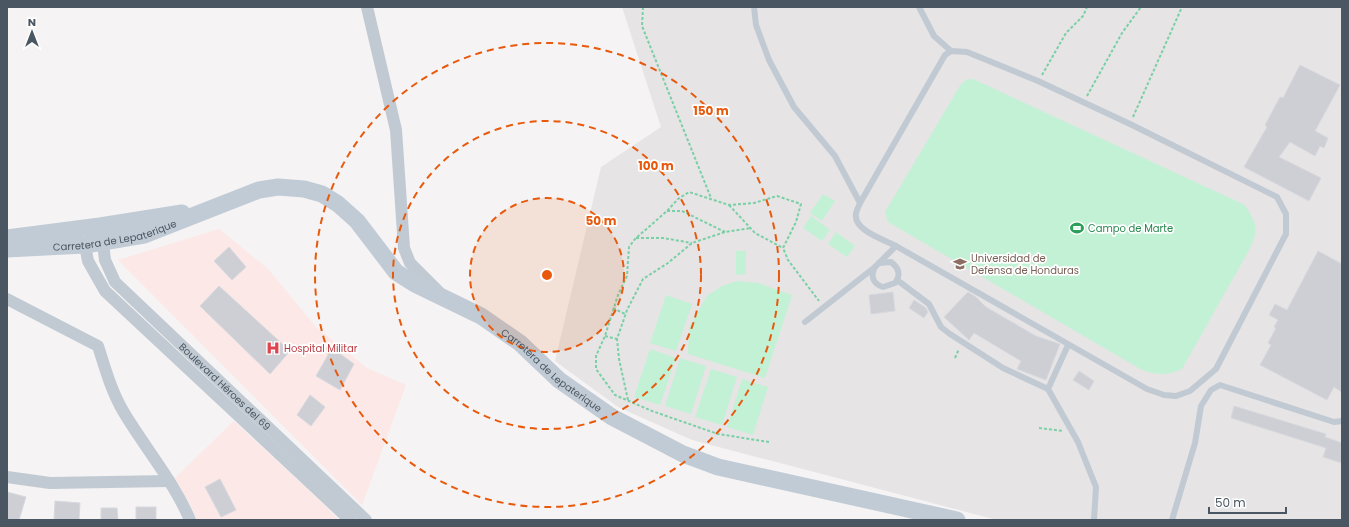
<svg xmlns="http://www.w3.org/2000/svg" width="1349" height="527" viewBox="0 0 1349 527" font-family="Poppins,sans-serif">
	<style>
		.education { fill: #e6e4e5 }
		.medical { fill: #fce8e6 }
		.green { fill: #c3f1d5 }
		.building { fill: #cdcfd5; stroke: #d7d9de }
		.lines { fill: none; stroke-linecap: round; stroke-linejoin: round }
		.path { stroke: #7ad0a6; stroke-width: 2; stroke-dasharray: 3 2; stroke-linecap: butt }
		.service { stroke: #c1cad2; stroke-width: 6 }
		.minor { stroke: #c1cad2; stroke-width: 12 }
		.secondary { stroke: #c1cbd6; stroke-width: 17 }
		.ring { fill: none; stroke: #e8590c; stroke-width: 2; stroke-dasharray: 7 5 }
		.labels { text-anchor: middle; stroke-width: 3.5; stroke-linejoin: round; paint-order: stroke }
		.leisure-label { font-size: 10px; fill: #27864d; stroke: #fff; text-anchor: start }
		.street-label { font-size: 10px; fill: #4a5661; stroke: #fff }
		.education-label { font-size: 10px; fill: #785e54; stroke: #fff; text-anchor: start }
		.health-label { font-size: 10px; fill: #be3a42; stroke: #fff; text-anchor: start }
		.centre { fill: #e8590c; stroke: #fff; stroke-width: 2 }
		.ring-label { font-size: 12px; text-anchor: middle; font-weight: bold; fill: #e8590c; stroke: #fff; stroke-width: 3.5; stroke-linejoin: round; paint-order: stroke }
	</style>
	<rect width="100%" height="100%" fill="#f5f3f3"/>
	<polygon class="education" points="622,7 1342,7 1342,520 997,520 692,440 618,407 555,361 601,167 661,127"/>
	<g class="medical">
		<polygon points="219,229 268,269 316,327 367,368 406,385 362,505 118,260"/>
		<polygon points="234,421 327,507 339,520 197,520 194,512 175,478"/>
	</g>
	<g class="green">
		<path d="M968 79H973L1245 205C1258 227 1259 229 1248 252L1182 369C1167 376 1157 375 1142 370L888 222 885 212 961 84Z"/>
		<polygon points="823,194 835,201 822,221 810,213"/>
		<polygon points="811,216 830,230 822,241 803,228"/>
		<polygon points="836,232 855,246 847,257 828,244"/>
		<polygon points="736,251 746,251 746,274 736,275"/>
		<polygon points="737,281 758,283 792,295 765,378 688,354 689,327 707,296 722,286"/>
		<polygon points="666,295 692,304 676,351 650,343"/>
		<polygon points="650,349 676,358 660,405 634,397"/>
		<polygon points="680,358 706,366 691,414 665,406"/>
		<polygon points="711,369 737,377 722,425 695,417"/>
		<polygon points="742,379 768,387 753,435 727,427"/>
	</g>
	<g class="building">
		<polygon points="1300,65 1340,85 1315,131 1328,138 1324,148 1320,146 1315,156 1290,142 1279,157 1321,178 1309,201 1244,167 1267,127 1265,125 1280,97 1283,98"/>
		<polygon points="229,247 246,267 232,280 214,261"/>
		<polygon points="1318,251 1342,264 1342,392 1334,387 1327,400 1260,365 1271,345 1268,343 1276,328 1274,327 1278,320 1269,315 1275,304 1287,310"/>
		<polygon points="219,286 290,351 270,374 200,306"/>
		<polygon points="893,292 895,311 871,314 869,295"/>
		<polygon points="968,292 976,297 986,307 1036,336 1060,344 1046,380 1017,369 1021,361 974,333 969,340 944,317"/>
		<polygon points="914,300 926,308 928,312 924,318 909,308"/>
		<polygon points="332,348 354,364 340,390 316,376"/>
		<polygon points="1079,371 1094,381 1089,390 1073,380"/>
		<polygon points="310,395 325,407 311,426 297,415"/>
		<polygon points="1234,406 1326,434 1325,437 1342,443 1342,463 1323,457 1326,448 1231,418"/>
		<polygon points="220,479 236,510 221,517 205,487"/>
		<polygon points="7,492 26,497 19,520 7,520"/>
		<polygon points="55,501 80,503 79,520 54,520"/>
		<rect x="136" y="507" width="20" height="13"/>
		<polygon points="101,508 117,508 118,520 101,520"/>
	</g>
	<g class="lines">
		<g class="path">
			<polyline points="643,7 642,26 711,198"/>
			<polyline points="1042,75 1066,33 1083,16 1087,7"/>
			<polyline points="1087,96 1122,33 1141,7"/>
			<polyline points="1133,117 1182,7"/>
			<polyline points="729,205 755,233 783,248"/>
			<polyline points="667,211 682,211 725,232"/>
			<polyline points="636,238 663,238 692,243"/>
			<polyline points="613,308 625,314"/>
			<polyline points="605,336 617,339"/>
			<polyline points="955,358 959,349"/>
			<polyline points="628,400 619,359 617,339 627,310 643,279 668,263 692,243 725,232 751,228"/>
			<polyline points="1039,428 1063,431"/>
			<polyline points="769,442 718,434 652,411 615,395 596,369 596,356 605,336 618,295 627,276 629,247 635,239 667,211 678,199 689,192 729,205 754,203 777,196 801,204 796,222 783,248 788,260 819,301"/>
		</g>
		<g class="service">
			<polyline points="754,7 756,25 769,60 794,107 835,156 860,203"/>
			<polyline points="919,7 934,36 951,51"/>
			<path d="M951 51 967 52 1038 81 1130 124 1277 197 1286 214V234L1216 369 1190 391 1176 396 1164 395 1147 389 896 246C885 240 853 230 856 214 856 211 859 206 860 203L945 55Z"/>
			<path d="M875 267C870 276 873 284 883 287L895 283C901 275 899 268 891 262L879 263"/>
			<polyline points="897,280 929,304 941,327 950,334 1003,368 1048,389"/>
			<polyline points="805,322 875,267 896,246"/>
			<polyline points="1068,345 1048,389 1078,442 1096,487 1094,520"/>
			<polyline points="1172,520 1195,443 1201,406 1211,390 1220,385 1334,422 1342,421"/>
		</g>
		<g class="minor">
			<polyline points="367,7 396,130 404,248 410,263 439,292"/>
			<path id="s1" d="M103 243 105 260 115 282 366 520"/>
			<polyline points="85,245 88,261 105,291 350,520"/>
			<path d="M7 299 98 346C105 368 111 390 123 411 145 448 173 480 190 520"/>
			<polyline points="7,477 50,483 169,481"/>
		</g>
		<g class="secondary">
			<polyline points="7,238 100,226 182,213"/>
			<path id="s2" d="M7 249 85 245 144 235 259 190 278 187 304 189 322 194 338 204 357 221 396 272 415 284 481 316 520 343 559 380 612 417 683 454 718 467 957 520"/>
		</g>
	</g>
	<circle cx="547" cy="275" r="77" fill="#e8590c" fill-opacity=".12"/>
	<g class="ring">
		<circle cx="547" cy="275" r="77"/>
		<circle cx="547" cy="275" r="154"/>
		<circle cx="547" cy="275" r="232"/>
	</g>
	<defs>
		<g id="stadium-bare" transform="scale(1.08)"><path d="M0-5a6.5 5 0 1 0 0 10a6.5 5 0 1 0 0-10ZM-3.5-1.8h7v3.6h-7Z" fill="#2e9e5b" stroke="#fff" stroke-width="2.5" paint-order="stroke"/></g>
		<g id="university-bare" transform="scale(1.08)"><path d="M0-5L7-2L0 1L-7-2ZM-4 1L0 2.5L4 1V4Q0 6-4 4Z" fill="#8d6e63" stroke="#fff" stroke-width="2.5" paint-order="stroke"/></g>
		<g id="hospital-bare" transform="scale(1.08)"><path d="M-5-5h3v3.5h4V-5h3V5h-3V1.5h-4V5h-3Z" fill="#e0444e" stroke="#fff" stroke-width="2.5" paint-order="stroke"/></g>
	</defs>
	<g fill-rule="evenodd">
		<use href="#stadium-bare" x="1077" y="228"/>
		<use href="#university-bare" x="960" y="264"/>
		<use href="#hospital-bare" x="273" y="348"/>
	</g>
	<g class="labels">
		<g class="leisure-label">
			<text x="1088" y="232">Campo de Marte</text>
		</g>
		<g class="street-label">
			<text dy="4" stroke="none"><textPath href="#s2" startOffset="109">Carretera de Lepaterique</textPath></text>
			<text dy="4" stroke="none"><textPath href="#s2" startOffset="619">Carretera de Lepaterique</textPath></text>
			<text dy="4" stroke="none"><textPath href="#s1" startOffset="193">Boulevard Héroes del 69</textPath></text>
		</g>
		<g class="education-label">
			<text x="971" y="262">Universidad de<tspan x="971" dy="12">Defensa de Honduras</tspan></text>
		</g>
		<g class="health-label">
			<text x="284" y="352">Hospital Militar</text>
		</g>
	</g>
	<circle cx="547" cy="275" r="6" class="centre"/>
	<g class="ring-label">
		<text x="711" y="115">150 m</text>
		<text x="656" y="170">100 m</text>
		<text x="601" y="225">50 m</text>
	</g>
	<rect width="1349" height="527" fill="none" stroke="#4a5661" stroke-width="16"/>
	<g transform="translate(32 32)" stroke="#ffffff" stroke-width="3" paint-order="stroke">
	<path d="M0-3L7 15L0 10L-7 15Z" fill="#4a5661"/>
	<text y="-6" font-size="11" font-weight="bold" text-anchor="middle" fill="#4a5661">N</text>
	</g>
	<path d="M1209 507v6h77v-6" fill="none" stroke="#4a5661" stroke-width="2"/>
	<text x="1215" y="507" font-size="12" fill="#4a5661" stroke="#ffffff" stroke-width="3" paint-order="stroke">50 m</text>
</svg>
